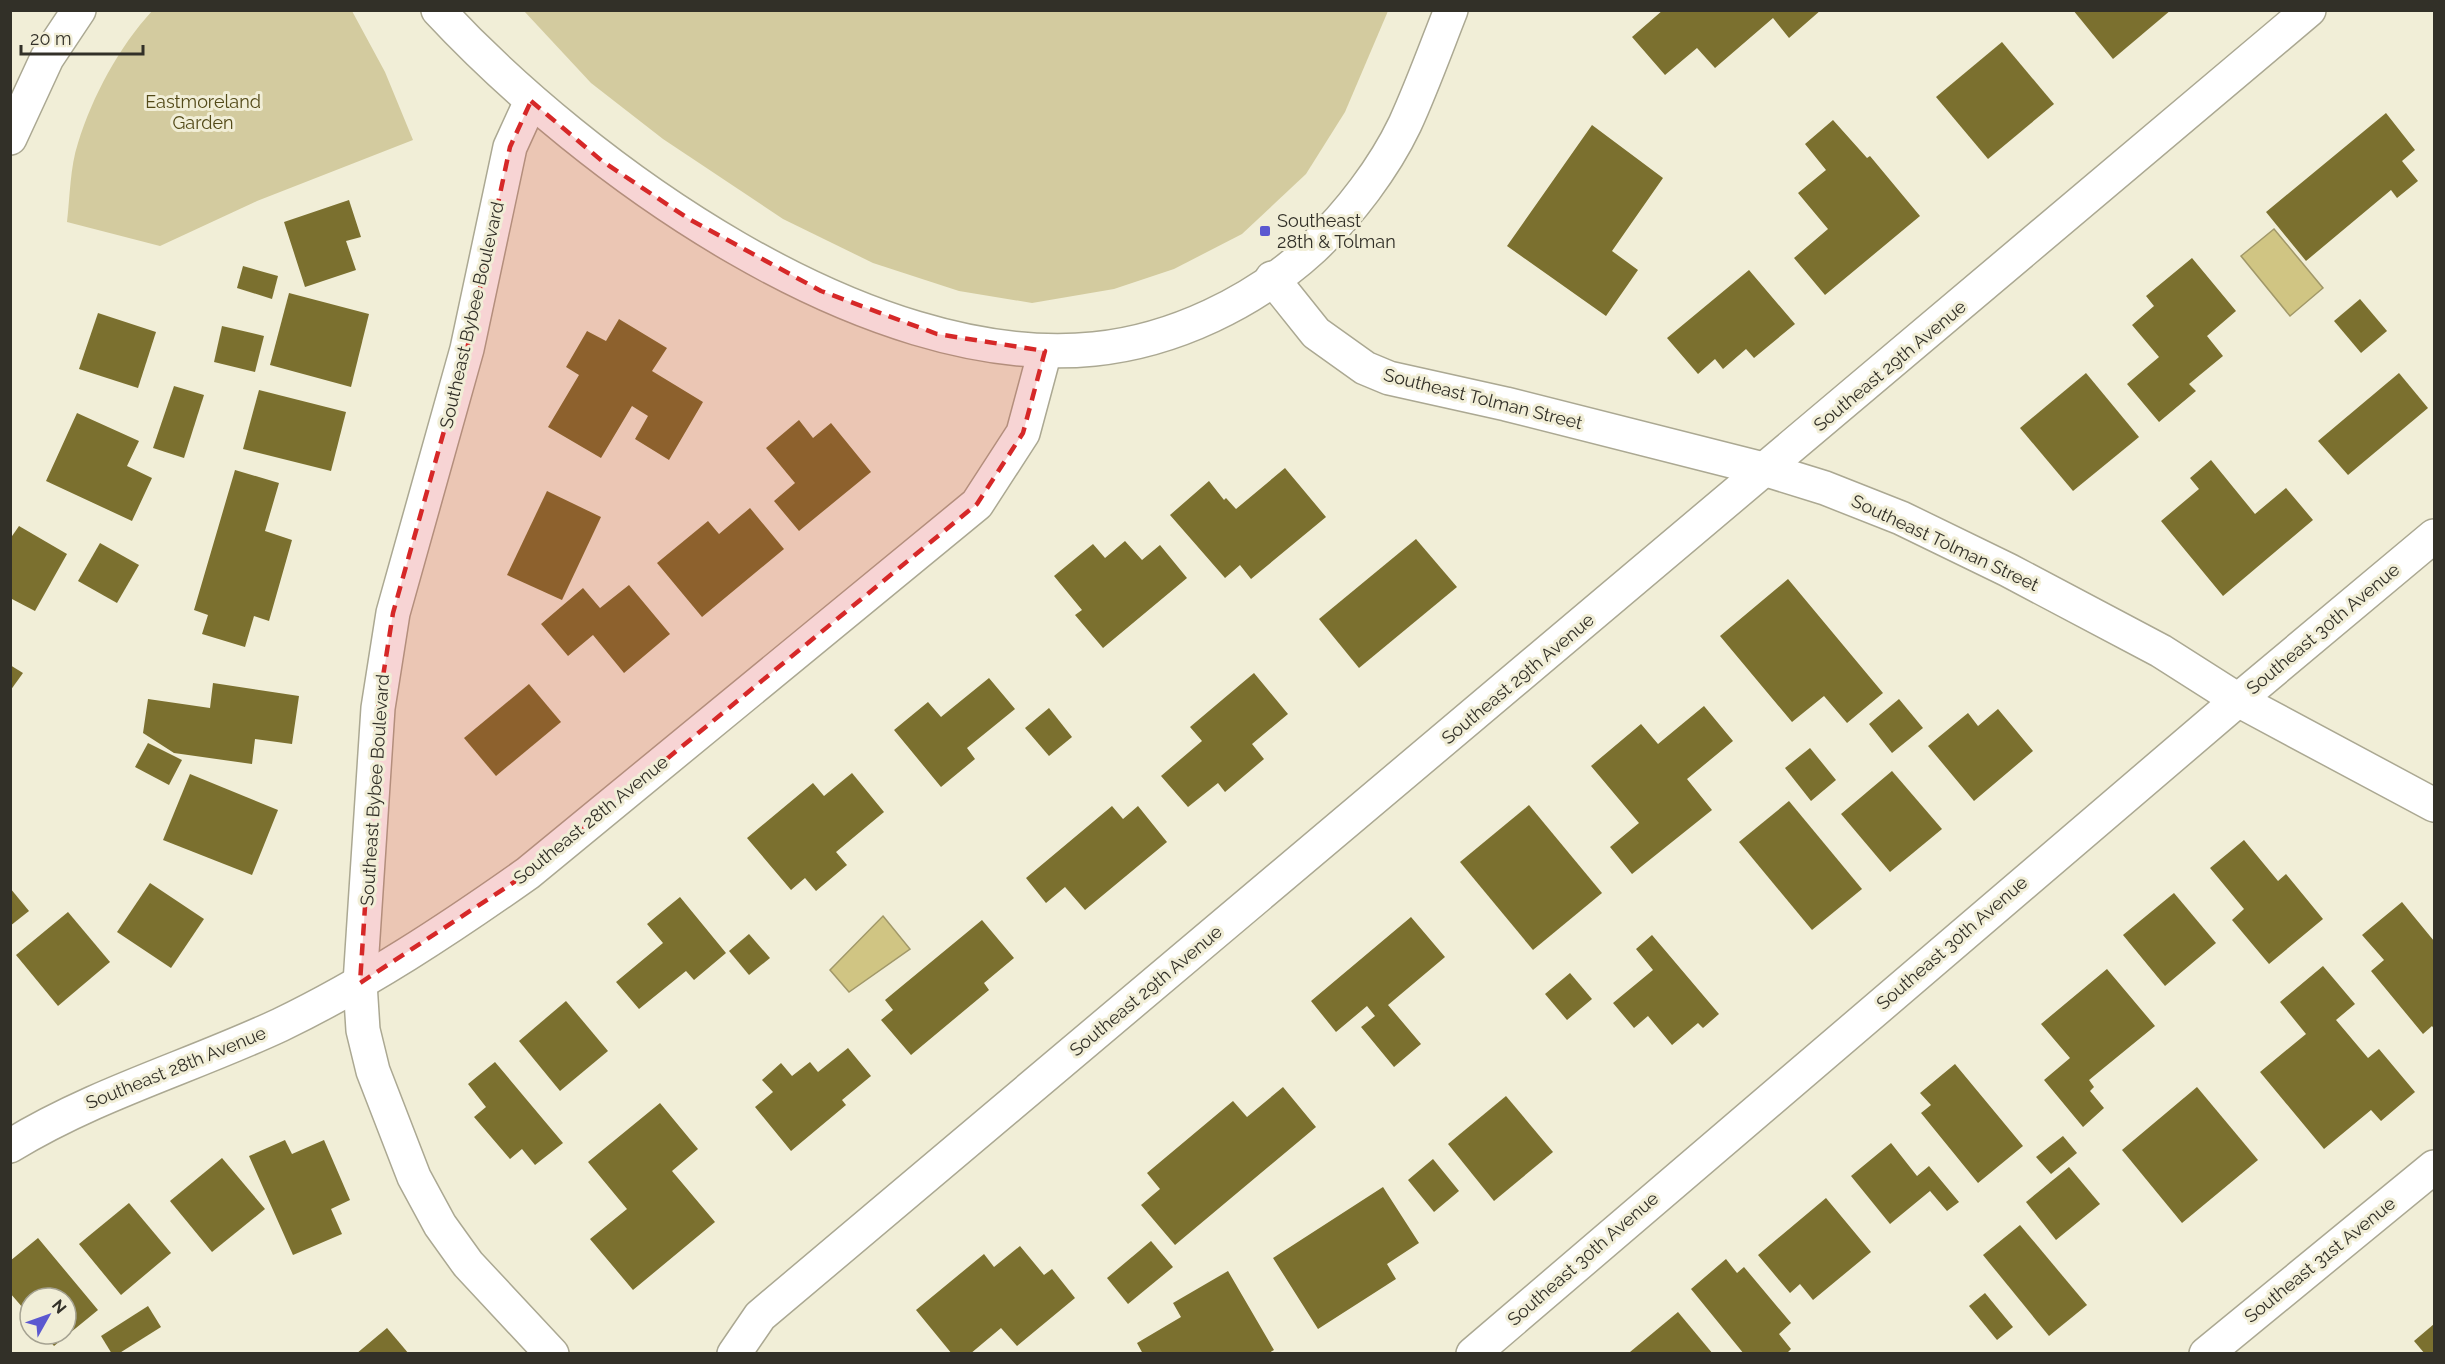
<svg xmlns="http://www.w3.org/2000/svg" width="2445" height="1364" viewBox="0 0 2445 1364" font-family="Raleway,sans-serif">
	<style>
		.green { fill: #d3cb9f }
		.water { fill: #d0c583; stroke: #a19868; stroke-width: 1.5 }
		.building { fill: #7b702f }
		.lines { fill: none; stroke-linecap: round; stroke-linejoin: round }
		.street-casing { stroke: #aba892; stroke-width: 36 }
		.secondary-casing { stroke: #aba892; stroke-width: 36 }
		.street { stroke: #fff; stroke-width: 33 }
		.secondary { stroke: #fff; stroke-width: 33 }
		.marked { fill: #d62828; fill-opacity: 0.2; stroke: #d62828; stroke-width: 4.5; stroke-dasharray: 12 8; stroke-linejoin: round }
		.poi-dot { fill: #5b58d0; stroke: #f1eed7; stroke-width: 2 }
		.labels { text-anchor: middle; stroke-width: 6; stroke-linejoin: round; paint-order: stroke }
		.park-label { font-size: 18px; fill: #534a18; stroke: #f1eed7 }
		.poi-label { font-size: 18px; fill: #323028; stroke: #f1eed7; text-anchor: start }
		.street-label { font-size: 18px; fill: #323028; stroke: #f1eed7 }
	</style>
	<rect width="100%" height="100%" fill="#f1eed7"/>
	<g class="green">
		<path d="M152 11H352L385 72 413 140 257 201 160 246 67 222C70 197 70 167 78 143 93 95 119 47 152 11Z"/>
		<polygon points="524,11 1388,11 1345,112 1306,174 1242,234 1174,269 1114,289 1032,303 959,291 873,263 783,219 663,139 591,83"/>
	</g>
	<g class="water">
		<polygon points="2274,229 2323,288 2290,316 2241,256"/>
		<polygon points="883,916 910,949 849,992 830,970"/>
	</g>
	<g class="building">
		<polygon points="1663,10 1821,10 1789,38 1773,18 1715,68 1697,48 1665,75 1632,37"/>
		<polygon points="2073,10 2171,10 2113,59"/>
		<polygon points="2002,42 2054,104 1988,159 1936,97"/>
		<polygon points="2386,113 2415,150 2402,161 2418,181 2397,198 2391,190 2306,261 2266,212"/>
		<polygon points="1833,120 1867,158 1870,156 1920,216 1825,295 1794,258 1828,229 1798,193 1826,170 1805,144"/>
		<polygon points="1592,125 1663,178 1612,251 1638,270 1606,316 1507,246"/>
		<polygon points="349,200 361,237 346,241 356,270 305,287 284,222"/>
		<polygon points="2192,258 2236,311 2207,336 2223,356 2189,384 2196,391 2159,422 2127,384 2159,357 2132,325 2154,306 2146,296"/>
		<polygon points="243,266 278,276 272,299 237,288"/>
		<polygon points="1749,270 1795,324 1754,358 1746,349 1723,369 1715,359 1698,374 1667,338"/>
		<polygon points="289,293 369,314 351,387 270,365"/>
		<polygon points="2360,299 2387,331 2361,353 2334,321"/>
		<polygon points="98,313 156,332 138,388 79,369"/>
		<polygon points="619,319 667,348 652,371 703,402 669,460 635,439 648,416 632,406 601,458 548,427 579,375 566,367 587,331 606,341"/>
		<polygon points="222,326 264,336 255,372 214,362"/>
		<polygon points="2086,373 2139,437 2073,491 2020,428"/>
		<polygon points="2399,373 2428,408 2348,475 2318,441"/>
		<polygon points="174,386 204,395 184,458 153,448"/>
		<polygon points="259,390 346,412 331,471 243,449"/>
		<polygon points="77,413 139,441 127,466 152,478 132,521 46,481"/>
		<polygon points="799,420 813,438 831,423 871,472 799,531 774,501 795,483 766,448"/>
		<polygon points="2211,460 2255,514 2286,488 2313,520 2223,596 2161,521 2199,489 2190,478"/>
		<polygon points="1285,468 1326,517 1251,579 1240,565 1225,578 1170,515 1209,481 1224,500 1226,498 1236,509"/>
		<polygon points="235,470 279,483 265,531 292,540 269,621 254,616 245,647 202,634 208,615 194,610"/>
		<polygon points="547,491 601,517 562,600 507,575"/>
		<polygon points="750,508 784,549 702,617 657,563 708,521 719,534"/>
		<polygon points="19,526 67,554 35,611 10,598 10,539"/>
		<polygon points="1416,539 1457,587 1359,668 1319,619"/>
		<polygon points="1125,541 1142,560 1160,545 1187,578 1103,648 1075,615 1082,610 1054,576 1093,544 1105,558"/>
		<polygon points="100,543 139,565 117,603 78,581"/>
		<polygon points="1788,579 1883,693 1847,723 1824,696 1792,722 1720,636"/>
		<polygon points="629,585 670,634 624,673 593,635 568,656 541,624 583,588 600,608"/>
		<polygon points="10,665 23,673 10,691"/>
		<polygon points="1254,673 1288,714 1252,744 1264,759 1225,792 1218,783 1188,807 1161,776 1202,741 1190,727"/>
		<polygon points="989,678 1015,709 967,748 975,759 941,787 894,730 928,702 941,717"/>
		<polygon points="213,683 299,696 292,744 255,739 252,764 174,753 143,733 148,699 210,708"/>
		<polygon points="529,684 561,722 496,776 464,738"/>
		<polygon points="1899,699 1923,728 1892,753 1869,724"/>
		<polygon points="1704,706 1733,741 1687,779 1712,810 1632,874 1610,847 1639,823 1591,766 1641,724 1658,744"/>
		<polygon points="1049,708 1072,737 1049,756 1025,728"/>
		<polygon points="1998,709 2033,751 1974,801 1928,746 1968,713 1978,726"/>
		<polygon points="148,743 182,760 169,785 135,767"/>
		<polygon points="1810,748 1836,780 1811,801 1785,768"/>
		<polygon points="1892,771 1942,829 1890,872 1841,814"/>
		<polygon points="852,773 884,812 836,852 847,865 816,891 805,878 791,890 747,838 813,783 824,796"/>
		<polygon points="190,774 278,810 252,875 163,840"/>
		<polygon points="1789,801 1862,889 1812,930 1739,842"/>
		<polygon points="1529,805 1602,893 1533,950 1460,862"/>
		<polygon points="1112,806 1123,819 1138,806 1167,842 1085,910 1065,887 1046,903 1026,878"/>
		<polygon points="2244,840 2278,881 2286,874 2323,919 2269,964 2232,920 2244,909 2210,868"/>
		<polygon points="150,883 204,919 171,968 117,932"/>
		<polygon points="10,888 29,911 10,926"/>
		<polygon points="2174,893 2216,943 2165,986 2123,935"/>
		<polygon points="680,897 726,953 694,980 686,971 639,1009 616,982 663,943 647,924"/>
		<polygon points="2402,902 2434,941 2434,1029 2432,1026 2423,1034 2371,971 2384,960 2362,935"/>
		<polygon points="68,912 110,962 58,1006 16,955"/>
		<polygon points="1411,917 1445,957 1388,1005 1421,1044 1394,1067 1361,1027 1375,1016 1367,1006 1336,1032 1311,1001"/>
		<polygon points="982,920 1014,958 984,983 989,990 911,1055 881,1020 893,1010 885,1000"/>
		<polygon points="749,934 770,958 749,975 729,951"/>
		<polygon points="1652,935 1719,1014 1703,1028 1698,1023 1672,1045 1648,1016 1634,1028 1613,1003 1653,970 1636,949"/>
		<polygon points="2323,966 2355,1004 2336,1020 2368,1058 2379,1049 2415,1092 2381,1121 2371,1110 2324,1149 2260,1072 2306,1034 2280,1002"/>
		<polygon points="2107,969 2155,1026 2089,1080 2094,1087 2090,1091 2104,1108 2083,1127 2044,1080 2070,1058 2041,1024"/>
		<polygon points="1570,973 1592,999 1567,1020 1545,994"/>
		<polygon points="566,1001 608,1051 560,1091 519,1041"/>
		<polygon points="848,1048 871,1076 842,1100 846,1105 791,1151 755,1107 773,1092 762,1080 781,1063 792,1076 810,1062 818,1072"/>
		<polygon points="495,1062 563,1143 535,1165 522,1149 510,1159 474,1117 486,1107 468,1084"/>
		<polygon points="1955,1064 2023,1146 1978,1183 1921,1113 1931,1105 1920,1093"/>
		<polygon points="1283,1087 1316,1127 1175,1245 1141,1205 1160,1189 1147,1173 1233,1101 1247,1117"/>
		<polygon points="2197,1087 2258,1160 2182,1223 2122,1150"/>
		<polygon points="1506,1096 1553,1152 1494,1201 1448,1144"/>
		<polygon points="660,1103 698,1149 672,1171 715,1222 633,1290 590,1239 627,1209 588,1162"/>
		<polygon points="2063,1136 2077,1153 2051,1174 2036,1157"/>
		<polygon points="285,1140 292,1154 324,1140 350,1200 331,1209 342,1234 293,1255 249,1156"/>
		<polygon points="1891,1143 1917,1176 1929,1166 1959,1202 1947,1211 1930,1191 1890,1224 1851,1176"/>
		<polygon points="222,1158 265,1209 212,1252 170,1201"/>
		<polygon points="1433,1159 1459,1191 1434,1212 1408,1180"/>
		<polygon points="2069,1167 2100,1204 2056,1240 2026,1202"/>
		<polygon points="1383,1187 1419,1243 1387,1264 1396,1279 1318,1329 1273,1258"/>
		<polygon points="1826,1198 1871,1252 1813,1300 1800,1284 1790,1293 1758,1255"/>
		<polygon points="129,1203 171,1253 121,1295 79,1244"/>
		<polygon points="2020,1225 2087,1305 2049,1336 1983,1255"/>
		<polygon points="38,1238 98,1310 54,1346 44,1334 66,1334 66,1298 30,1298 30,1316 10,1293 10,1261"/>
		<polygon points="1151,1241 1173,1267 1128,1304 1107,1278"/>
		<polygon points="1020,1246 1044,1275 1052,1269 1075,1298 1017,1346 1001,1328 970,1354 952,1354 916,1310 984,1254 994,1267"/>
		<polygon points="1726,1259 1737,1273 1744,1267 1791,1323 1779,1334 1791,1349 1786,1354 1744,1354 1691,1289"/>
		<polygon points="1228,1271 1274,1350 1267,1354 1143,1354 1137,1343 1181,1317 1173,1303"/>
		<polygon points="1985,1293 2013,1327 1997,1340 1969,1306"/>
		<polygon points="148,1306 161,1327 118,1354 112,1354 101,1336"/>
		<polygon points="1678,1312 1713,1354 1631,1354 1630,1352"/>
		<polygon points="2434,1324 2434,1354 2425,1354 2414,1341"/>
		<polygon points="387,1328 409,1354 356,1354"/>
	</g>
	<g class="lines">
		<g class="street-casing">
			<g id="street">
				<polyline points="531,101 510,147 467,349 393,613 378,708 360,983 363,1030 373,1071 414,1177 440,1225 468,1264 552,1354"/>
				<polyline points="10,138 47,58 79,10"/>
				<polyline points="1272,278 1316,333 1365,368 1389,378 1506,404 1767,470 1825,488 1901,518 2008,570 2161,651 2238,700 2434,805"/>
				<path d="M10 1146C95 1094 190 1067 280 1025 367 983 449 929 528 873L977 504 1023 433 1045 351"/>
				<polyline points="734,1354 760,1316 2309,10"/>
				<polyline points="1473,1354 2238,700 2434,536"/>
				<polyline points="2206,1354 2434,1167"/>
			</g>
		</g>
		<g class="secondary-casing">
			<path id="secondary" d="M438 10C586 169 866 372 1094 349 1174 341 1254 302 1313 248 1349 214 1384 168 1405 124 1422 87 1436 48 1451 10"/>
		</g>
		<use href="#street" class="street"/>
		<use href="#secondary" class="secondary"/>
	</g>
	<path class="marked" d="M531 101 602 161 689 219 821 291 937 334 1045 351 1023 433 977 504 528 873 360 983 378 708 393 613 467 349 510 147Z"/>
	<rect class="poi-dot" x="1259" y="225" width="12" height="12" rx="3"/>
	<g class="labels">
		<g class="park-label">
			<text x="203" y="108">Eastmoreland<tspan x="203" dy="21">Garden</tspan></text>
		</g>
		<g class="poi-label">
			<text x="1277" y="227">Southeast<tspan x="1277" dy="21">28th &amp; Tolman</tspan></text>
		</g>
		<g class="street-label">
			<text transform="translate(472 315) rotate(-77)" y="6">Southeast Bybee Boulevard</text>
			<text transform="translate(1890 366) rotate(-40)" y="6">Southeast 29th Avenue</text>
			<text transform="translate(1483 399) rotate(14)" y="6">Southeast Tolman Street</text>
			<text transform="translate(1945 543) rotate(25)" y="6">Southeast Tolman Street</text>
			<text transform="translate(2323 629) rotate(-40)" y="6">Southeast 30th Avenue</text>
			<text transform="translate(1518 679) rotate(-40)" y="6">Southeast 29th Avenue</text>
			<text transform="translate(375 790) rotate(-86)" y="6">Southeast Bybee Boulevard</text>
			<text transform="translate(591 820) rotate(-39)" y="6">Southeast 28th Avenue</text>
			<text transform="translate(1952 943) rotate(-41)" y="6">Southeast 30th Avenue</text>
			<text transform="translate(1146 991) rotate(-40)" y="6">Southeast 29th Avenue</text>
			<text transform="translate(176 1068) rotate(-22)" y="6">Southeast 28th Avenue</text>
			<text transform="translate(1583 1259) rotate(-41)" y="6">Southeast 30th Avenue</text>
			<text transform="translate(2320 1260) rotate(-39)" y="6">Southeast 31st Avenue</text>
		</g>
	</g>
	<rect width="2445" height="1364" fill="none" stroke="#323028" stroke-width="24"/>
	<g transform="translate(48 1316) rotate(50)"><circle r="28" fill="#f1eed7" stroke="#a5a291" stroke-width="1.5"/>
	<path d="M0-4.5L10 22L0 15L-10 22Z" fill="#5b58d0"/>
	<text y="-9" font-size="16" font-weight="bold" text-anchor="middle" fill="#323028">N</text>
	</g>
	<path d="M21 45v9h122v-9" fill="none" stroke="#323028" stroke-width="3"/>
	<text x="30" y="45" font-size="18" fill="#323028" stroke="#f1eed7" stroke-width="4.5" paint-order="stroke">20 m</text>
</svg>
